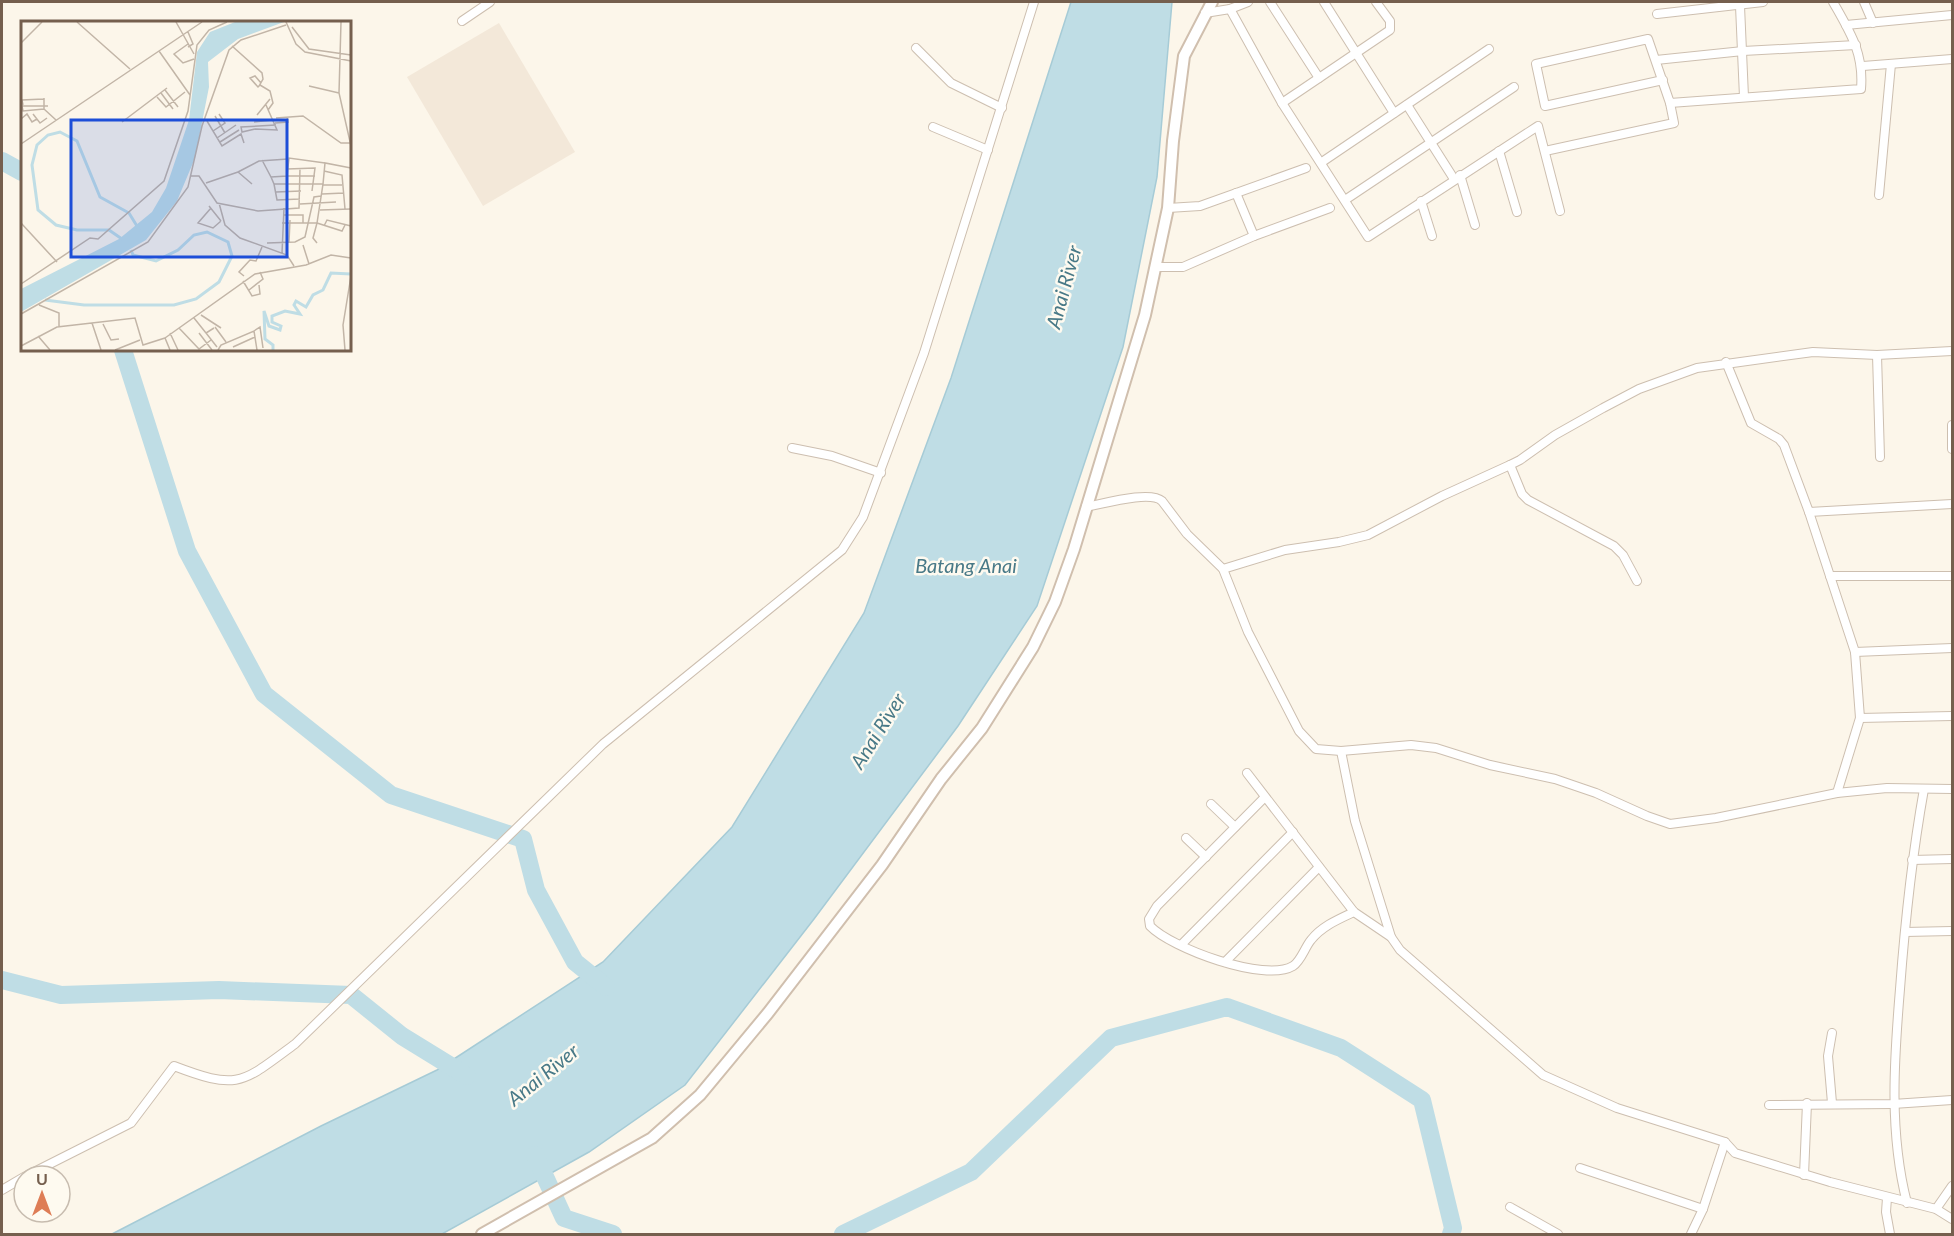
<svg xmlns="http://www.w3.org/2000/svg" width="1954" height="1236" viewBox="0 0 1954 1236" font-family="Lato,sans-serif">
	<style>
		.residential { fill: #f3e8d9 }
		.water { fill: #bfdde5; stroke: #a6cbd6; stroke-width: 1.5 }
		.lines { fill: none; stroke-linecap: round; stroke-linejoin: round }
		.river { stroke: #bfdde5; stroke-width: 18 }
		.street-casing { stroke: #cdbfb0; stroke-width: 10 }
		.secondary-casing { stroke: #d0bfae; stroke-width: 14 }
		.street { stroke: #fff; stroke-width: 8 }
		.secondary { stroke: #fff; stroke-width: 10 }
		.labels { text-anchor: middle; stroke-width: 5; stroke-linejoin: round; paint-order: stroke }
		.water-label { font-size: 20px; font-style: italic; fill: #487987; stroke: #fefaf0 }
		.inset-river { fill: none; stroke: #bfdde5; stroke-width: 3 }
		.inset-road { fill: none; stroke: #c2b5a7; stroke-width: 1.5 }
		.view { fill: #1d4ed8; fill-opacity: 0.15; stroke: #1d4ed8; stroke-width: 3 }
		.inset-edge { fill: none; stroke: #755f4e; stroke-width: 3 }
	</style>
	<rect width="100%" height="100%" fill="#fcf6ea"/>
	<polygon class="residential" points="499,23 575,152 483,206 407,77"/>
	<polygon class="water" points="1071,2 1172,2 1157,177 1123,347 1037,606 958,726 814,919 685,1085 589,1152 442,1234 112,1234 321,1126 437,1070 603,962 732,827 864,613 951,378"/>
	<g class="lines">
		<g class="river">
			<polyline points="2,161 22,172"/>
			<polyline points="123,350 187,551 264,694 391,795 523,839 536,890 575,962 606,987"/>
			<polyline points="2,980 61,995 219,990 351,995 402,1036 467,1076"/>
			<polyline points="535,1155 564,1218 613,1234"/>
			<polyline points="843,1234 971,1172 1111,1038 1227,1007 1341,1048 1422,1100 1453,1228 1451,1234"/>
		</g>
		<g class="street-casing">
			<g id="street">
				<polyline points="1270,2 1319,78"/>
				<polyline points="1324,2 1394,113"/>
				<polyline points="1864,2 1873,23"/>
				<polyline points="1740,6 1744,97"/>
				<polyline points="1230,9 1282,103 1368,237 1538,126 1560,211"/>
				<polyline points="1205,13 1230,9 1248,2"/>
				<polyline points="1657,14 1763,2"/>
				<polyline points="462,21 490,2"/>
				<polyline points="1846,25 1952,15"/>
				<polyline points="916,48 951,83 1002,108"/>
				<polyline points="1656,60 1743,51 1856,45"/>
				<polyline points="1863,66 1952,59"/>
				<path d="M1663 80 1545 106 1536 64 1648 39 1670 103 1861 89C1864 53 1850 32 1833 2"/>
				<polyline points="1282,103 1390,30 1390,21 1376,2"/>
				<polyline points="1407,105 1454,179"/>
				<polyline points="933,127 988,150"/>
				<polyline points="1499,151 1517,212"/>
				<polyline points="1545,151 1674,123 1670,103"/>
				<polyline points="1322,162 1489,49"/>
				<polyline points="1460,175 1475,225"/>
				<polyline points="1879,195 1891,64"/>
				<polyline points="1345,200 1514,87"/>
				<polyline points="1421,201 1432,236"/>
				<polyline points="1168,208 1200,206 1306,168"/>
				<polyline points="1254,236 1330,208"/>
				<polyline points="1155,267 1183,267 1254,236 1236,193"/>
				<polyline points="1877,355 1880,457"/>
				<polyline points="1726,362 1751,423 1779,439 1784,445 1809,512 1952,504"/>
				<polyline points="1952,425 1952,449"/>
				<polyline points="792,448 832,456 881,473"/>
				<path d="M1086 507C1103 504 1150 490 1162 501L1187 534 1223 569 1248 632 1299 731 1316 749 1341 751 1411 745 1436 748 1490 765 1555 779 1596 793 1647 816 1670 824 1716 818 1837 793 1887 788 1952 789"/>
				<polyline points="1809,512 1830,576 1952,576"/>
				<polyline points="1223,569 1285,550 1339,542 1368,535 1442,496 1510,465"/>
				<polyline points="1830,576 1855,652 1860,718 1952,716"/>
				<polyline points="1637,581 1623,555 1614,546 1528,500 1522,494 1510,465 1520,460 1555,435 1603,408 1639,389 1697,368 1813,352 1877,355 1952,351"/>
				<polyline points="1855,652 1952,648"/>
				<polyline points="1341,751 1355,821 1391,937 1400,950 1543,1075 1617,1108 1725,1142 1735,1153 1830,1182 1936,1209 1952,1219"/>
				<polyline points="1247,773 1354,912 1391,937"/>
				<polyline points="1837,793 1860,718"/>
				<path d="M1265 797 1157 906 1149 919 1150 926C1171 948 1265 983 1293 966 1301 961 1305 947 1311 940 1322 926 1339 919 1354 912"/>
				<polyline points="1211,804 1235,827"/>
				<polyline points="1186,838 1206,857"/>
				<polyline points="1912,860 1952,859"/>
				<polyline points="1905,932 1952,931"/>
				<polyline points="1181,945 1293,832"/>
				<polyline points="1225,962 1319,867"/>
				<polyline points="1832,1103 1828,1056 1832,1033"/>
				<polyline points="1769,1105 1893,1104 1952,1100"/>
				<polyline points="1580,1168 1703,1209"/>
				<polyline points="1804,1175 1807,1103"/>
				<path d="M26 1176 131 1123 174 1066C239 1091 242 1083 295 1044L603 744 842 550 863 517 924 353 1034 2"/>
				<polyline points="2,1190 24,1177"/>
				<polyline points="1887,1198 1886,1212 1890,1234"/>
				<path d="M1907 1203C1889 1133 1894 1061 1900 989 1905 922 1912 856 1924 789"/>
				<polyline points="1510,1207 1558,1234"/>
				<polyline points="1936,1209 1952,1186"/>
				<polyline points="1691,1234 1703,1209 1725,1142"/>
			</g>
		</g>
		<g class="secondary-casing">
			<polyline id="secondary" points="482,1234 652,1138 700,1095 768,1013 882,865 941,779 982,728 1033,647 1055,602 1074,549 1145,315 1168,208 1173,141 1184,56 1212,2"/>
		</g>
		<use href="#street" class="street"/>
		<use href="#secondary" class="secondary"/>
	</g>
	<g class="labels">
		<g class="water-label">
			<text transform="translate(1064 287) rotate(-75)" y="7">Anai River</text>
			<text x="966" y="573">Batang Anai</text>
			<text transform="translate(878 731) rotate(-58)" y="7">Anai River</text>
			<text transform="translate(543 1075) rotate(-39)" y="7">Anai River</text>
		</g>
	</g>
	<g transform="translate(21 21)">
		<rect width="330" height="330" fill="#fcf6ea"/>
		<path d="M214 1H263L217 18 187 41 188 66 174 137 156 180 125 219 0 291V268L98 218 131 191 145 167 168 99 176 31 189 11Z" fill="#bfdde5"/>
		<path class="inset-river" d="M101 218 88 209H56L35 204 17 189 11 144 16 124 27 114 39 111 56 120 79 176 108 192 119 210M24 279 63 284H153L175 278 198 261 211 235 207 221 186 211 173 214 157 229 135 240 112 234 110 229M252 329V324L244 318 243 290 248 305 259 309 260 305 251 301V295L264 290 279 293 273 284 275 280 285 286 292 274 302 269 310 252 330 253"/>
		<path class="inset-road" d="M56 1 109 48M155 1 173 33M265 1 275 23 284 31 330 40M320 1 318 72 330 125M271 6 288 28 330 34M167 11 172 23 167 26M0 22 21 1M167 23 153 33 162 42 173 38M211 25 241 52 242 58 238 65 237 66 229 57 234 55 240 62M138 30 169 74M239 64 249 70 252 82 247 89M288 65 318 72M144 69 157 86M140 72 152 88M136 76 145 86 164 71M23 77V88L35 99M2 84 1 79 23 78M1 85 2 90 23 88M1 85H27M12 93 19 102 26 97M236 94 249 78M194 95 204 112M255 97 282 95 320 122H330M0 98 6 93 11 101 16 98M186 100 201 125 220 113 223 122M101 101 146 67M233 101 251 99M254 102 267 101 266 96M234 108 221 111 220 106 255 104M234 108 256 109 245 84M192 110 204 102 198 93M196 117 215 104M199 121 218 109M0 123 181 1M241 139 250 156 266 155 268 137 304 142M266 148 294 147 291 170M303 150 321 154 324 188M170 155H178L196 182 237 190 278 187 279 147M266 155H294M250 156 253 163H302L296 202H261M185 162 217 151M231 163 217 151 238 140 267 138M253 163 256 179 279 178M302 163 304 142 330 147M302 164H321M255 171 280 170M301 173 323 172M198 182 204 204 219 217 266 234 273 245M279 183 315 181M188 185 200 200M190 187 177 202 192 207 200 200M299 189 330 188M262 194H282V202M0 202 36 241M303 205 306 199 330 205M268 221 269 199M246 222 274 221 284 216 293 176 300 175M296 222 292 217 296 202 321 210 324 204M282 224 288 243M261 232 263 187M223 255 218 251 229 239 235 240 241 226M222 260 231 275 239 273 238 264M0 263 69 217 77 218 143 160 167 90 176 24 188 9 206 1M228 269 242 258 239 251M18 284 38 292V306M0 293 127 221 167 166 181 105 208 29 220 19 265 4M180 294 200 307M173 297 185 312M71 302 80 329M82 303 90 319 98 318M194 306 205 321M158 307 178 328 190 319M193 307 185 312 196 326M233 310 239 306 242 327M149 312 157 329M178 312 191 329M17 315 29 329M144 317 234 253 285 244 310 234 330 237M0 325 36 306 114 297 122 324 144 317 149 329M212 326 234 316M94 329 119 319M197 329 200 324 233 310 236 329M324 329 322 304 330 255"/>
		<path class="view" d="M50 99H266V236H50Z"/>
		<rect width="330" height="330" class="inset-edge"/>
	</g>
	<rect width="1954" height="1236" fill="none" stroke="#755f4e" stroke-width="6"/>
	<g transform="translate(42 1194)"><circle r="28" fill="#fefaf0" stroke="#c7bcaf" stroke-width="1.5"/>
	<path d="M0-4.5L10 22L0 15L-10 22Z" fill="#de7d56"/>
	<text y="-9" font-size="16" font-weight="bold" text-anchor="middle" fill="#755f4e">U</text>
	</g>
</svg>
